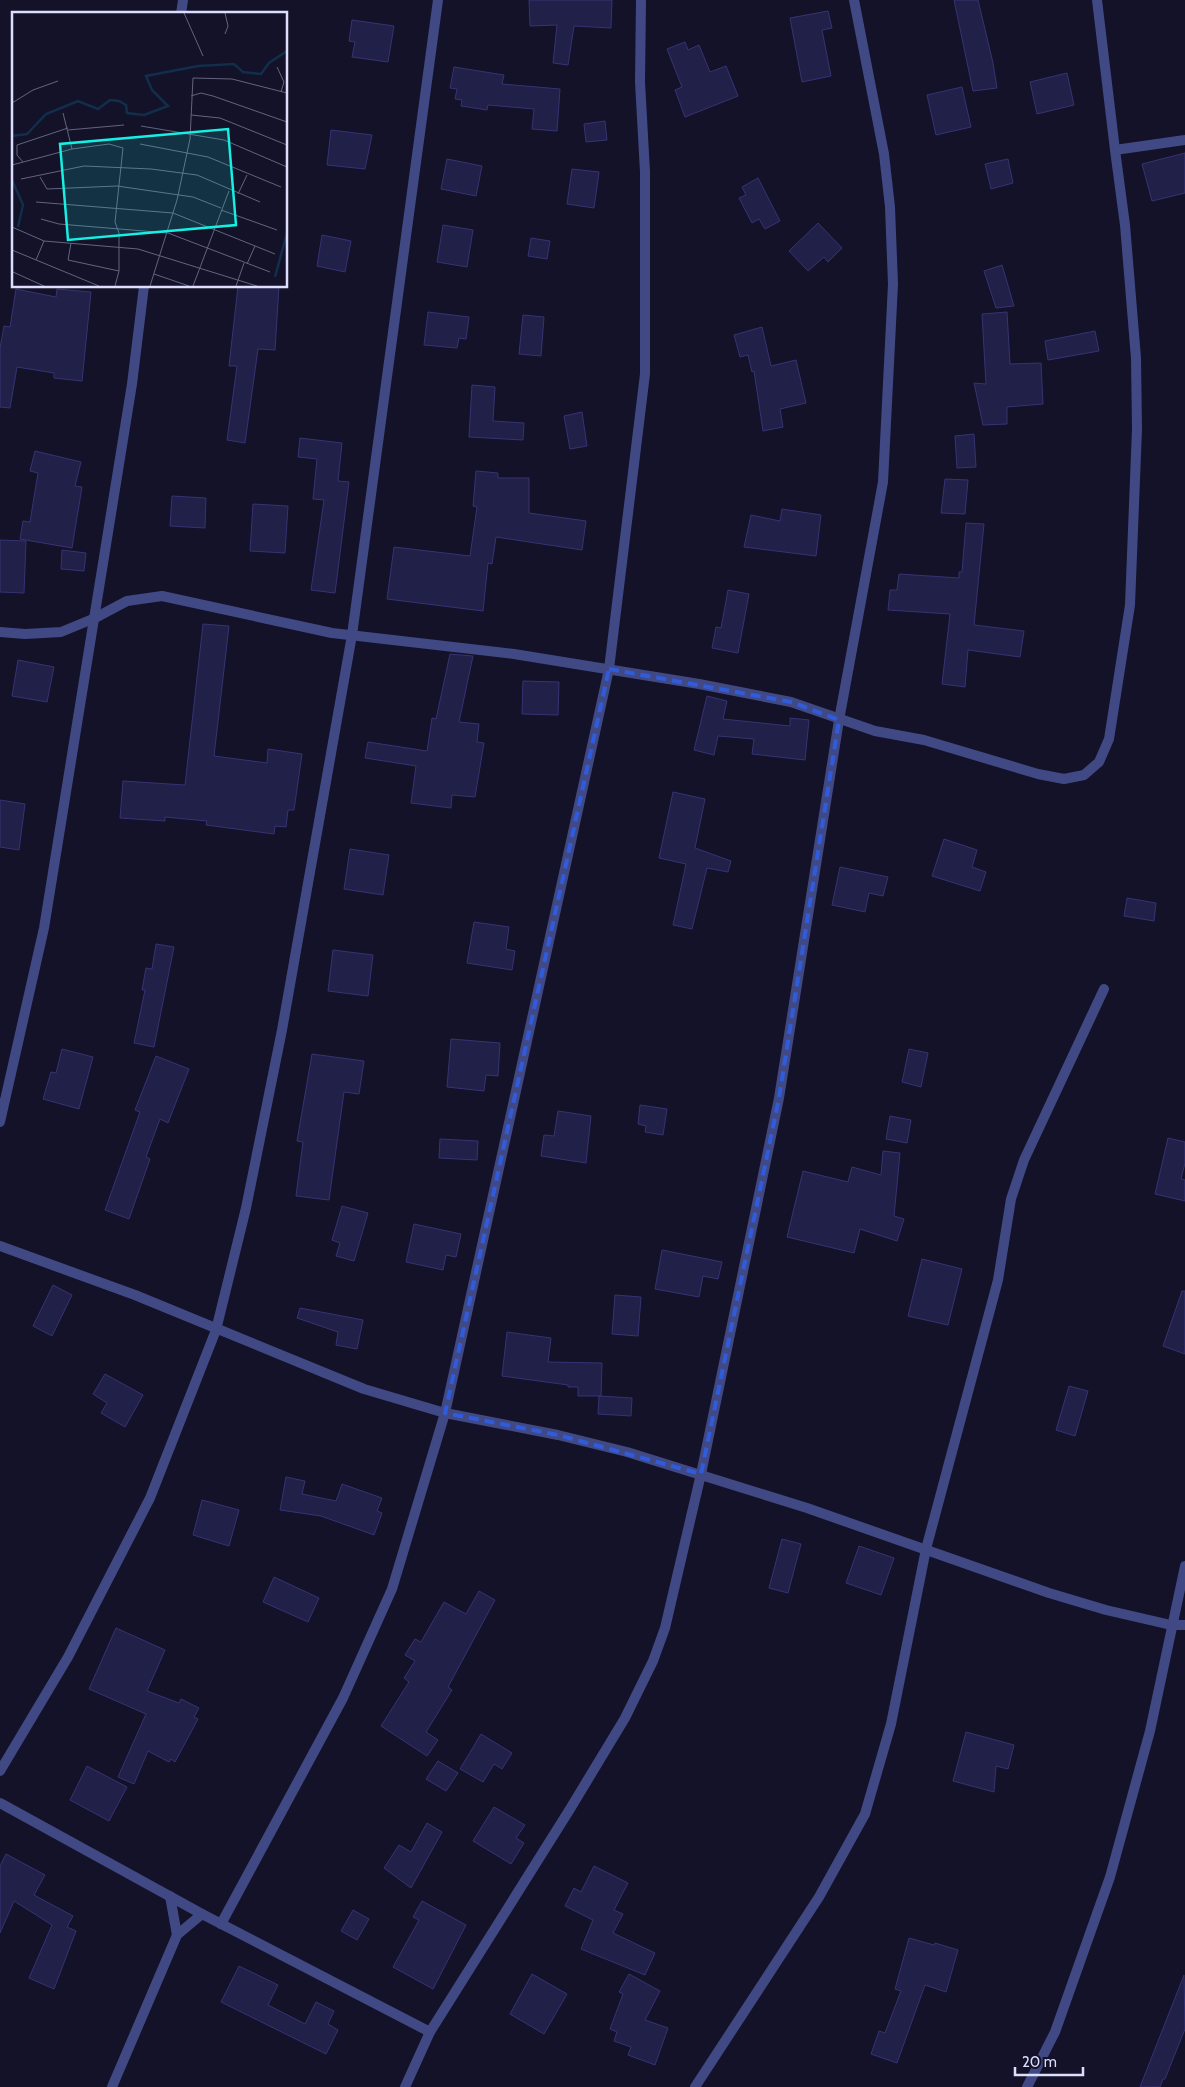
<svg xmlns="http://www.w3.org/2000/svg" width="1185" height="2087" viewBox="0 0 1185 2087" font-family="Cabin,sans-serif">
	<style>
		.building { fill: #212049; stroke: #363373 }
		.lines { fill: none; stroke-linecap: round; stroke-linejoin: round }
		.minor { stroke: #414985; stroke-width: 10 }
		.marked { fill: none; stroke: #305cdc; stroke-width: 4; stroke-dasharray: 10 6; stroke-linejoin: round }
		.inset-river { fill: none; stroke: #112e4a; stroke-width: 2.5 }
		.inset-road { fill: none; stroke: #64647e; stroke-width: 1 }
		.view { fill: #16efe2; fill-opacity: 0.15; stroke: #16efe2; stroke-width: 2.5 }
		.inset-edge { fill: none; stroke: #dddefd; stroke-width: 2.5 }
	</style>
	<rect width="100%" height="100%" fill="#131229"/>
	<g class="building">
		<polygon points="529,0 612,0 611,28 574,26 568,65 553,63 557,25 530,26"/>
		<polygon points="954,0 978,0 993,63 997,88 973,91"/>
		<polygon points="828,11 832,28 822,30 831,76 802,82 790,18"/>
		<polygon points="352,20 394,26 388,62 352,57 355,42 349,41"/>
		<polygon points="685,42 688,50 699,45 710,72 726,66 738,96 685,117 675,90 682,87 667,49"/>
		<polygon points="454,67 504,75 502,84 560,89 557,131 532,129 534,109 488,105 487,110 461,106 462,100 455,99 457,89 450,88"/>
		<polygon points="1067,73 1074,105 1037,114 1030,82"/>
		<polygon points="962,87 971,127 936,135 927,95"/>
		<polygon points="605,121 607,140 586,142 584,124"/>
		<polygon points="331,130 372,135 365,169 327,165"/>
		<polygon points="1185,153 1185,193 1152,201 1142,164"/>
		<polygon points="447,159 482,166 476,196 441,189"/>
		<polygon points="1008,159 1013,183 991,189 985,164"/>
		<polygon points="572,169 599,172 594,208 567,204"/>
		<polygon points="758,178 780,221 765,229 759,219 752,223 739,198 746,195 742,187"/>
		<polygon points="818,223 842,248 828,262 824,257 808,271 789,251"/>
		<polygon points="443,225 473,230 467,267 437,262"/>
		<polygon points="322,235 351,241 345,272 317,266"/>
		<polygon points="531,238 550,241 547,259 528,256"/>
		<polygon points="1002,265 1014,306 996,308 984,271"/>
		<polygon points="238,286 279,286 275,350 258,349 245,443 227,440 237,366 229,366"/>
		<polygon points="16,289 56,297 57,289 91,292 82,381 54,378 54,373 17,367 10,408 0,407 0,348 4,326 10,327"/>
		<polygon points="428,312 469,317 466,339 459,338 457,348 424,345"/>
		<polygon points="1007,312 1010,364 1041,363 1043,404 1007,407 1007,424 983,425 974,383 986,384 982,314"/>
		<polygon points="523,315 544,317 541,356 519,354"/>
		<polygon points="762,327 771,366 796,360 806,403 780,409 783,427 763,431 754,371 752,372 748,355 740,357 734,335"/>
		<polygon points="1095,331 1099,351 1048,360 1045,341"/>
		<polygon points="472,385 495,387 493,421 524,423 523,440 469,437"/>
		<polygon points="582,412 587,446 570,449 564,416"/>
		<polygon points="974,434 976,467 957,468 955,436"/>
		<polygon points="300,438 342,443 338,481 349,482 335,593 311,590 324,500 313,499 317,459 298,457"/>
		<polygon points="35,451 81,462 75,486 82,487 72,548 20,539 23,521 30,522 38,473 30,471"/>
		<polygon points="476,471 498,473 498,478 529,478 529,513 586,521 582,550 496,537 492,564 488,563 483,611 387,599 394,547 470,556 477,507 473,506"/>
		<polygon points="945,479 968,480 965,514 941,513"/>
		<polygon points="172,496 206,498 205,528 170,526"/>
		<polygon points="253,504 288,506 285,553 250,551"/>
		<polygon points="782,509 821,515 816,556 744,547 751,515 780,521"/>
		<polygon points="966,523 984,524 974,625 1024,631 1020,657 968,650 965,687 942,684 950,614 888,610 890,590 897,590 899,574 959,578 959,572 962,572"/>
		<polygon points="0,540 26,541 24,593 0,592"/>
		<polygon points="62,550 86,553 84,571 61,569"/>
		<polygon points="728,590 749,594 738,653 712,648 716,627 721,628"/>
		<polygon points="203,624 229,626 214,756 267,763 268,749 302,754 294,810 288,810 286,827 275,826 274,834 206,825 207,821 165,817 165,821 120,818 123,781 185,785"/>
		<polygon points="450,654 473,656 459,722 479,724 477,742 484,743 475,797 452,795 451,808 411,803 416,766 365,758 368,742 427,751 432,718 436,719"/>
		<polygon points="18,660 54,667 47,702 12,696"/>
		<polygon points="523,681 559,682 558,715 522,714"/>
		<polygon points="707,696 727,701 723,719 790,726 790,718 809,720 805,760 752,754 754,739 718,736 714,755 694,750"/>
		<polygon points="673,792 705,799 695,848 731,861 728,872 707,868 692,929 673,925 686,864 659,858"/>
		<polygon points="0,800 25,804 19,850 0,847"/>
		<polygon points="944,839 977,850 972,867 986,872 980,891 932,876"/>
		<polygon points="350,849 389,855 383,895 344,889"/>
		<polygon points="840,867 888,877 883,896 869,893 865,912 832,905"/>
		<polygon points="1127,898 1156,903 1154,921 1124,916"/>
		<polygon points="474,922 509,927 506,949 515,951 512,970 467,963"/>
		<polygon points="156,944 174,947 154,1047 134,1043 145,990 142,990 146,968 152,969"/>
		<polygon points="333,950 373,955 368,996 328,991"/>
		<polygon points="451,1039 500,1043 498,1076 486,1075 484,1091 447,1087"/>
		<polygon points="62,1049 93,1057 79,1109 43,1099 51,1072 56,1073"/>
		<polygon points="909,1049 928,1053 921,1087 902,1082"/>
		<polygon points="312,1054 364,1061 359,1094 344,1092 329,1200 296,1196 303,1142 297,1141"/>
		<polygon points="156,1056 189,1069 168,1123 160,1119 146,1157 150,1159 129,1219 105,1210 140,1112 135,1110"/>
		<polygon points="640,1105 667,1109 663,1135 645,1132 646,1126 638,1124"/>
		<polygon points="558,1111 591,1116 586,1163 541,1156 544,1135 554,1136"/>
		<polygon points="890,1116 911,1120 907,1143 886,1139"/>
		<polygon points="1168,1138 1185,1142 1185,1163 1181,1179 1185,1180 1185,1201 1155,1194"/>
		<polygon points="440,1139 478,1141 477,1160 439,1158"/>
		<polygon points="883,1151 900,1153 894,1216 904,1219 897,1241 860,1229 854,1253 787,1237 803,1171 848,1182 852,1167 881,1175"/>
		<polygon points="342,1206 368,1213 354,1261 336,1256 340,1243 332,1240"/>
		<polygon points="414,1224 461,1234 456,1257 446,1255 443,1270 406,1262"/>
		<polygon points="662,1250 722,1262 718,1279 703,1276 699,1297 655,1289"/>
		<polygon points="922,1259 962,1269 948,1325 908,1316"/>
		<polygon points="53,1285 72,1295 52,1336 33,1326"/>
		<polygon points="1182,1291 1185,1291 1185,1354 1163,1346"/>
		<polygon points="615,1295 641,1297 638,1336 612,1334"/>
		<polygon points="300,1308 363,1320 357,1349 336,1345 338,1332 297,1318"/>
		<polygon points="507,1332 551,1338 548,1362 602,1363 601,1396 578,1396 578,1387 568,1387 568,1385 502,1376"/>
		<polygon points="105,1374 143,1395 125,1427 101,1413 107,1403 93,1394"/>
		<polygon points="1069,1386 1088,1391 1075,1436 1056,1430"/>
		<polygon points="599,1396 632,1398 631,1416 598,1414"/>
		<polygon points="286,1477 305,1481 302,1494 336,1501 342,1484 382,1498 377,1511 382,1513 374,1535 321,1516 280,1510"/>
		<polygon points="202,1500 239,1510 229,1546 193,1535"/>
		<polygon points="782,1539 801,1544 788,1593 769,1588"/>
		<polygon points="859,1546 894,1558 881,1595 846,1583"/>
		<polygon points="274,1577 319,1598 308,1622 263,1602"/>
		<polygon points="479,1591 495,1600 448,1687 452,1690 426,1732 438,1740 427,1756 381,1726 409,1682 404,1678 415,1661 405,1655 415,1639 421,1642 444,1602 466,1614"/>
		<polygon points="116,1628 165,1650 147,1691 179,1703 181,1699 199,1708 194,1717 198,1719 175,1762 171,1759 169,1762 148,1751 134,1784 118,1777 146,1714 89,1689"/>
		<polygon points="966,1732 1014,1745 1008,1769 996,1766 994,1792 953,1781"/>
		<polygon points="481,1734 512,1753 502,1769 494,1764 483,1782 460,1769"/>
		<polygon points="438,1761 458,1773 446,1791 426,1779"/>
		<polygon points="87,1766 127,1787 109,1821 70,1800"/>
		<polygon points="494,1807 525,1825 516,1838 524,1843 511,1864 473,1841"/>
		<polygon points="427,1823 442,1832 411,1888 384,1868 399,1845 411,1852"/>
		<polygon points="6,1854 45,1875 34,1895 73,1916 67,1927 76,1931 54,1989 29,1978 52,1925 14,1901 0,1933 0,1866"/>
		<polygon points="594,1866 628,1883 614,1910 623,1914 613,1933 655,1953 645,1975 581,1949 593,1920 565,1906 574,1888 581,1892"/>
		<polygon points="422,1901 466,1925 433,1989 393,1967 419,1920 413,1917"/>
		<polygon points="353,1910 369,1919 357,1940 341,1931"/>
		<polygon points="909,1938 934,1945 935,1943 958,1950 946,1992 925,1985 897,2063 871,2054 879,2031 885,2033 901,1991 895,1989"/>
		<polygon points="239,1966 278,1985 268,2005 305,2024 316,2002 334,2011 328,2024 338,2030 326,2054 221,2002"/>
		<polygon points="532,1974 567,1994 544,2034 510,2014"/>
		<polygon points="629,1974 660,1991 645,2020 668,2028 655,2065 628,2055 631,2047 614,2041 617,2032 610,2029 623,1994 619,1992"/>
		<polygon points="1184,1975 1185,2029 1165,2079 1163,2079 1160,2087 1140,2087"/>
	</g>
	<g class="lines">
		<g class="minor">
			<polyline points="1097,0 1115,150"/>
			<polyline points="181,14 183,0"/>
			<polyline points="0,632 25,634 61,632 95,618 127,601 162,596 332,633 514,654 699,684 791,702 875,731 924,740 1038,774 1064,779 1084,775 1099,762 1109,739 1130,605 1137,429 1136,358 1125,225 1115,150 1185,140"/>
			<polyline points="0,1122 44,928 132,384 144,286"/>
			<polyline points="0,1246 135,1295 364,1389 445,1413 558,1435 627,1452 807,1508 1049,1593 1106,1610 1171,1625 1185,1625"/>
			<polyline points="0,1771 68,1657 150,1498 216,1330 246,1208 282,1030 352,635 438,0"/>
			<polyline points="0,1803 202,1914 430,2032"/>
			<polyline points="170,1896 177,1935"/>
			<polyline points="221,1924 343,1698 392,1589 445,1413 609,669 645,374 645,172 640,82 641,0"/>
			<polyline points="112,2087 177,1935 202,1914"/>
			<polyline points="405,2087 430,2032 570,1809 625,1718 653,1661 665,1628 701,1474 779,1098 839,720 883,482 893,284 890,207 884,154 854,0"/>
			<polyline points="695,2087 819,1897 865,1814 891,1724 926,1549 998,1280 1011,1199 1024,1160 1104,989"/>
			<polyline points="1027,2087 1055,2032 1110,1877 1150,1731 1185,1566"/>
		</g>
	</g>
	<path class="marked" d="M609 669 791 702 839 720 779 1098 701 1474 558 1435 445 1413Z"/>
	<g transform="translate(12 12)">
		<rect width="275" height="275" fill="#131229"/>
		<path class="inset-river" d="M0 124 15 122 34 102 66 89 86 97 98 88 107 89 114 93 115 101 132 103 156 94 140 78 134 64 186 54 222 52 231 60 249 62 257 51 275 39M0 168 11 193 6 215M263 265 275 221"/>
		<path class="inset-road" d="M172 1 191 44M213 22 216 14 213 1M265 55 272 70 269 80M179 84 189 81 201 84 275 110M0 91 21 78 46 69M51 101 60 137 97 132 111 136 103 210 107 221V259L103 274M179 103 208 106 275 133M129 114 212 128 275 155M56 118 112 113M128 132 196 145 269 175M11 150 5 143V133L56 116M0 153 60 137M28 165 35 177 105 174 181 185 209 196M9 167 72 154 139 157 185 163 248 190M226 182 235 163M24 190 161 201 263 242M209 198 265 218M29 207 47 212 156 221 258 260M0 215 32 229M59 231 56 248 107 259M0 238 87 274M24 248 32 229 126 237 245 274M235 252 243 234M1 260 32 274M142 262 177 274M138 274 165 188 178 127 181 66 220 67 275 81M181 274 217 179M224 274 232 251"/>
		<path class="view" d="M216 117 224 213 56 228 48 132Z"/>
		<rect width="275" height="275" class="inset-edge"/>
	</g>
	<path d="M1015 2067v8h68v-8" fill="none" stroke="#dddefd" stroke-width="2.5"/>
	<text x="1022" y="2067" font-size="15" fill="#dddefd" stroke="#131229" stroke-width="4" paint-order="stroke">20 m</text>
</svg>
